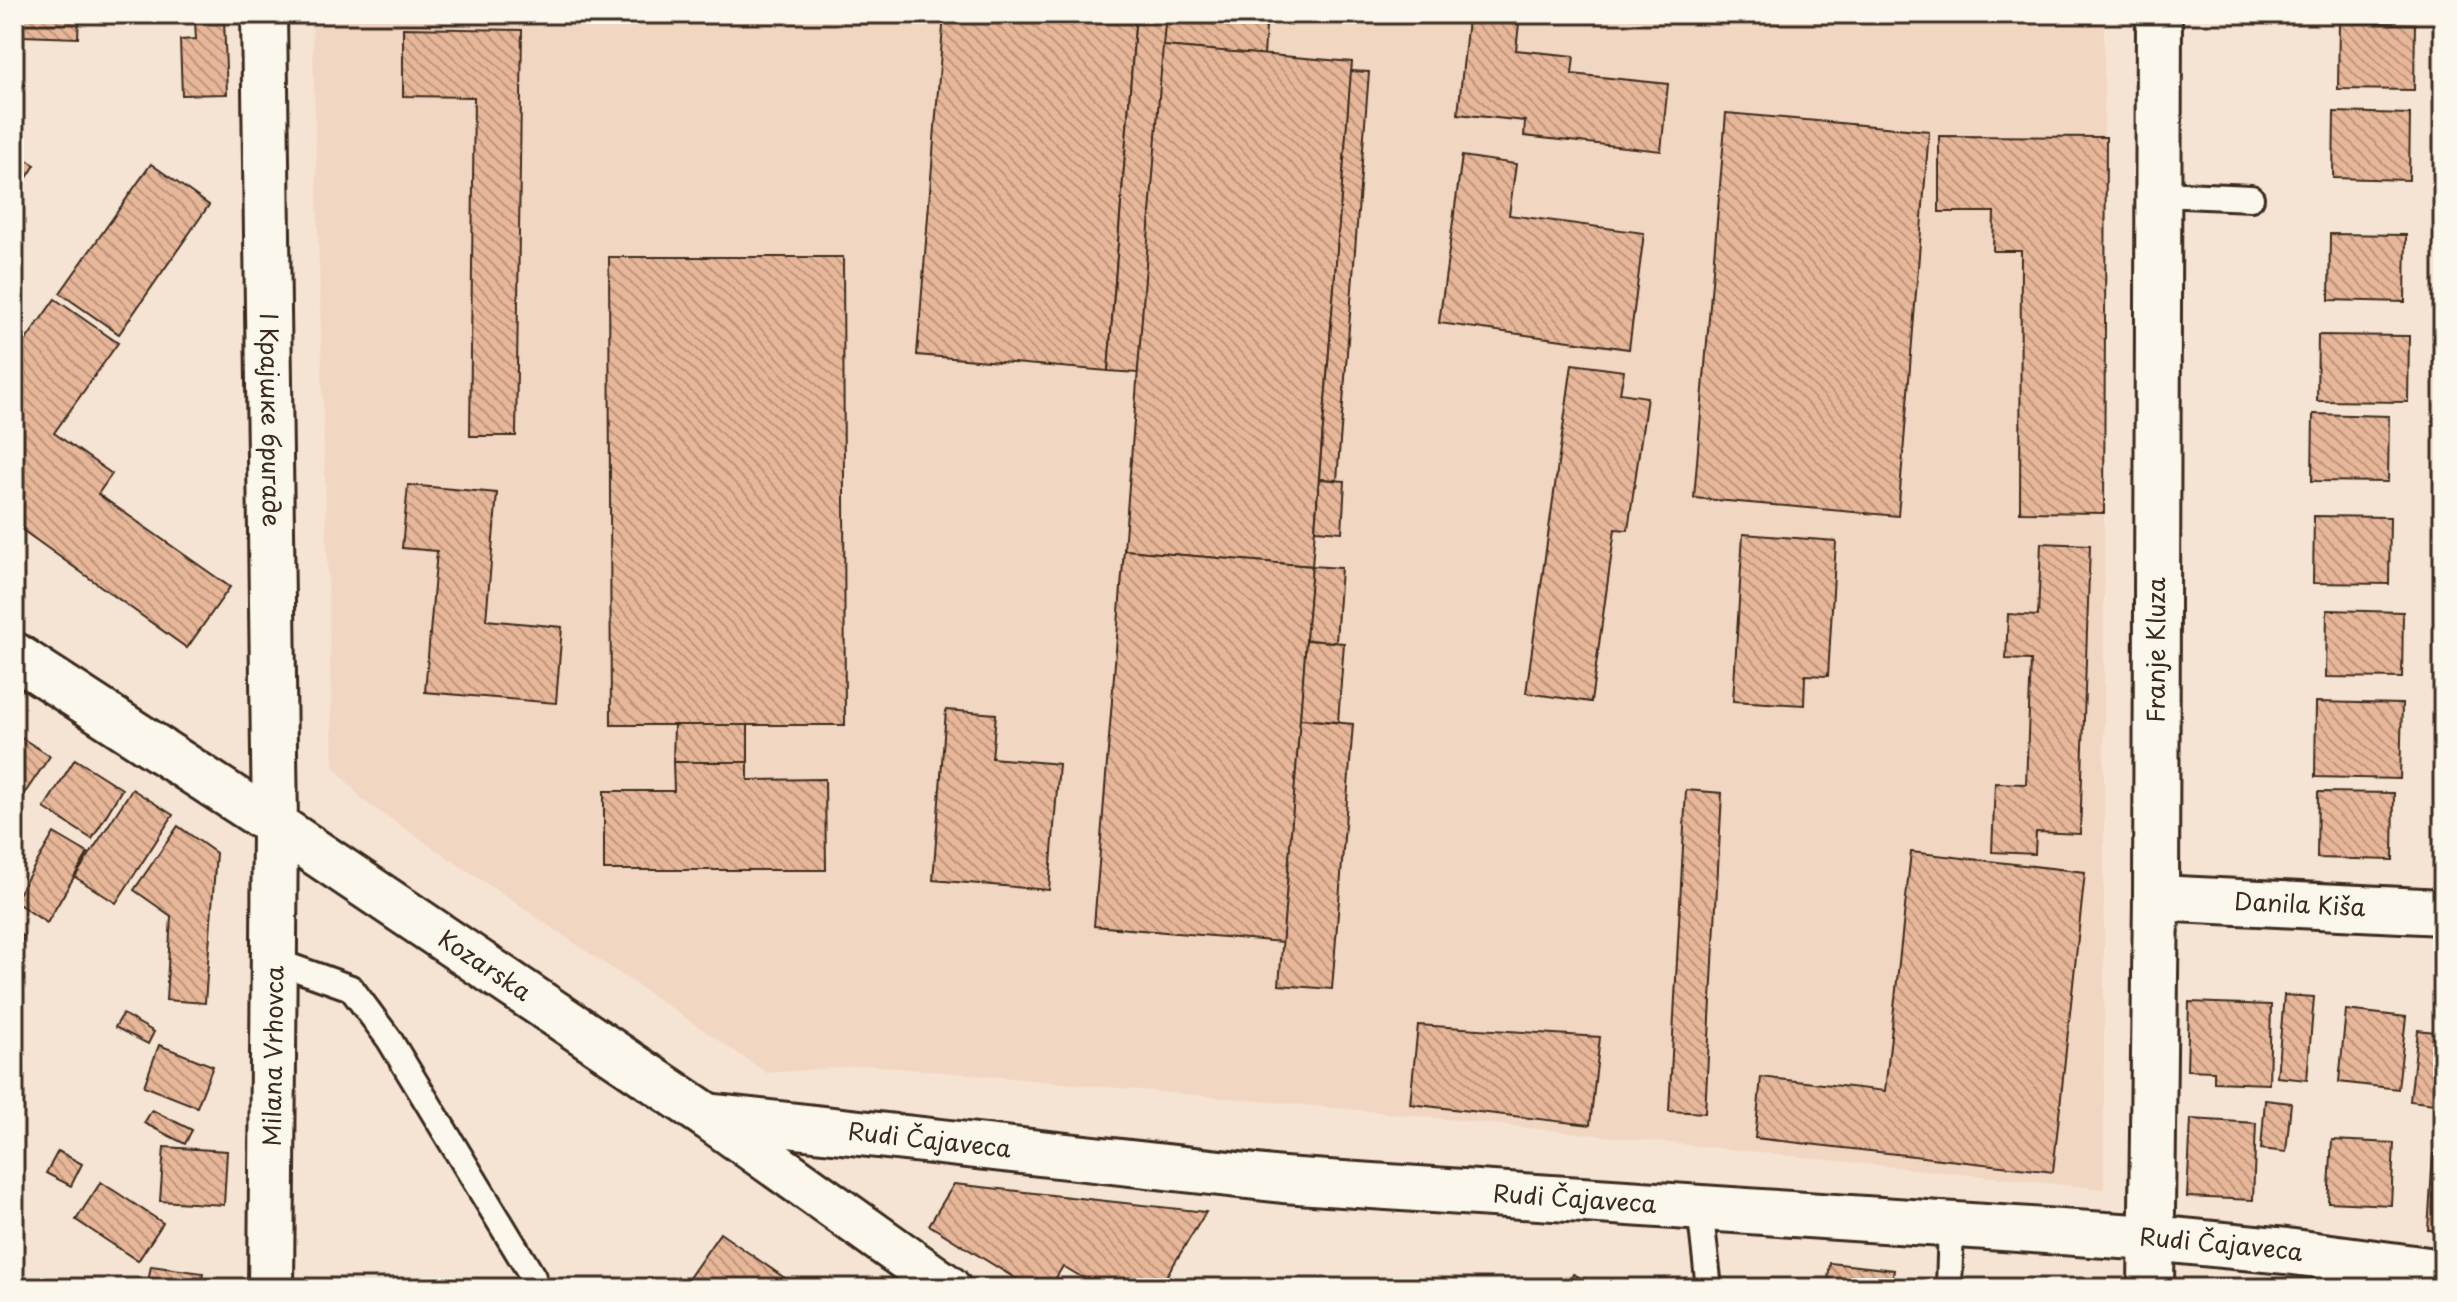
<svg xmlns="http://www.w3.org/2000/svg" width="2457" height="1302" viewBox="0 0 2457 1302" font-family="'Playpen Sans',sans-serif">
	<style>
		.built { fill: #f1d6c2 }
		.building { fill: url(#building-back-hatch); stroke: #3b2a1e; stroke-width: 2 }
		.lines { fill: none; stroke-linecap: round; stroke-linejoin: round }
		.service-casing { stroke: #3b2a1e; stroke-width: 30 }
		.minor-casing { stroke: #3b2a1e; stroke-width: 50 }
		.tertiary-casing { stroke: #3b2a1e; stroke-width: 50 }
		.service { stroke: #fbf7ec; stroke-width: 24 }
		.minor { stroke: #fbf7ec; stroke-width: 44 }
		.tertiary { stroke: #fbf7ec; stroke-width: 44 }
		.labels { text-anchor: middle; stroke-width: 6; stroke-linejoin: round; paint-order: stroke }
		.street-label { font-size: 24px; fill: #3b2a1e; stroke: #fbf7ec }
	</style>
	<defs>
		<pattern id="building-back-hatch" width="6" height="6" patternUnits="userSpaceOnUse" patternTransform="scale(2)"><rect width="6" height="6" fill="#e8b799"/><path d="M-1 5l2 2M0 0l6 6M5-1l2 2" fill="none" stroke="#bd957c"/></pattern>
	</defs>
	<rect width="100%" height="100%" fill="#f5e4d3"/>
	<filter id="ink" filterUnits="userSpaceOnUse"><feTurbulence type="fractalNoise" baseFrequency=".0125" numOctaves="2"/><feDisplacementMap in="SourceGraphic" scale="16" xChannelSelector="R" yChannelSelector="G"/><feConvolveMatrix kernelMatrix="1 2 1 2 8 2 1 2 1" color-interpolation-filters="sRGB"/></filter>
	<g filter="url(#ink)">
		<polygon class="built" points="312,14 2104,14 2104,1189 1369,1111 868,1065 767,1073 364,801 333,766"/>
		<g class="building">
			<polygon points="23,14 79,14 78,38 23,36"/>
			<polygon points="944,14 1136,14 1108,371 917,355"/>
			<polygon points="1136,14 1166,14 1138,373 1108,371"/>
			<polygon points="1166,14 1267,14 1264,55 1163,46"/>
			<polygon points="224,19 227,94 182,95 180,40 196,39 195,21"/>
			<polygon points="1468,19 1519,24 1516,50 1574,56 1572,74 1668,84 1661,151 1524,136 1525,121 1458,114"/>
			<polygon points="2339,22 2415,24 2414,90 2338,89"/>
			<polygon points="403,28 522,30 516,436 470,436 474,97 403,96"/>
			<polygon points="1163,46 1352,62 1312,566 1124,550"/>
			<polygon points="1351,71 1369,72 1337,480 1319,479"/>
			<polygon points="2334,112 2410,114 2409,180 2333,178"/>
			<polygon points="1726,113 1929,131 1898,516 1694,498"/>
			<polygon points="1939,136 2106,137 2104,513 2020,512 2021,251 1993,251 1994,212 1939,212"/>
			<polygon points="14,152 35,165 14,198"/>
			<polygon points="1462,156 1516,164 1509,215 1644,233 1629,349 1439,323"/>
			<polygon points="151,164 209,205 119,334 60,293"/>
			<polygon points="2330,234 2406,235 2405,302 2329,300"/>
			<polygon points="609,257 843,257 845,725 611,725"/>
			<polygon points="55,299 118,343 54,433 112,474 98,494 230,587 187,648 14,524 14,357"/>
			<polygon points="2318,335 2409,336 2408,402 2317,401"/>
			<polygon points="1572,364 1624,371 1620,393 1647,397 1628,530 1615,529 1591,702 1526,693"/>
			<polygon points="2313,414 2389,416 2388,482 2312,481"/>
			<polygon points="1319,479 1345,481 1342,532 1315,530"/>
			<polygon points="408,485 497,493 486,620 562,627 556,703 425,692 437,551 402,548"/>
			<polygon points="2314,516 2390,517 2389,584 2313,583"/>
			<polygon points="1743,534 1836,541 1828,676 1805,675 1804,705 1733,701"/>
			<polygon points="2041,543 2090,545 2080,834 2036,832 2035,854 1992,852 1995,783 2026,784 2031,660 2006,659 2008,614 2038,616"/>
			<polygon points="1124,550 1312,566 1283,942 1094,926"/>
			<polygon points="1312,566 1341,568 1336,642 1306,640"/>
			<polygon points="2327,610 2403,612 2402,678 2326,677"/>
			<polygon points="1306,640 1344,643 1338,722 1300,719"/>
			<polygon points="2316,702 2402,704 2400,779 2315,777"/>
			<polygon points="946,710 996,714 992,758 1059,764 1049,890 933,880"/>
			<polygon points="1300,719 1353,724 1332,989 1279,985"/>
			<polygon points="674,725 748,725 748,762 673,762"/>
			<polygon points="14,733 50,756 16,806 14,805"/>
			<polygon points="75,759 122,789 92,839 44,808"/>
			<polygon points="673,762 748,762 748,780 825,779 826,870 604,870 604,791 674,791"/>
			<polygon points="132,789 173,815 116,903 75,877"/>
			<polygon points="1686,790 1722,793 1705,1113 1669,1111"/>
			<polygon points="2318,792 2394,793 2393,860 2317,858"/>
			<polygon points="178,826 216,853 205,1003 166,1000 171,916 134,890"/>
			<polygon points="54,833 88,853 47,923 14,901"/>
			<polygon points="1911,852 2085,872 2053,1172 1755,1138 1761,1077 1885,1091"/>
			<polygon points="14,930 24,937 14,956"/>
			<polygon points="2284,995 2314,997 2307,1080 2277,1077"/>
			<polygon points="2189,1002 2271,1005 2269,1084 2214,1082 2214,1071 2187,1070"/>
			<polygon points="2346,1010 2406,1017 2398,1089 2339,1082"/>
			<polygon points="123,1014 154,1032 148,1044 115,1027"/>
			<polygon points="1418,1025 1600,1037 1590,1125 1410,1104"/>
			<polygon points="2418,1030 2443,1033 2443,1105 2410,1101"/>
			<polygon points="159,1045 213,1066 197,1107 144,1086"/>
			<polygon points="2265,1100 2291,1103 2286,1152 2261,1149"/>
			<polygon points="152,1110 192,1130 185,1144 144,1123"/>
			<polygon points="2191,1119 2256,1123 2253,1200 2187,1197"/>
			<polygon points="2332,1140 2394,1143 2391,1205 2328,1202"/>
			<polygon points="164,1147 227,1151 224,1205 160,1201"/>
			<polygon points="58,1151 82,1164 71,1186 46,1173"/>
			<polygon points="2433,1154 2443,1155 2443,1231 2428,1230"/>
			<polygon points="101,1182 163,1223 138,1261 76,1220"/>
			<polygon points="954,1184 1206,1212 1159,1288 1100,1288 1063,1266 1050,1288 1031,1288 929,1225"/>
			<polygon points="720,1233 799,1288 682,1288"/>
			<polygon points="1830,1263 1894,1270 1891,1288 1827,1288"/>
			<polygon points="151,1266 203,1273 200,1288 147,1288"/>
			<polygon points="14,1273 49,1288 14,1288"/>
			<polygon points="1573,1274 1602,1288 1566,1288"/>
			<polygon points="1775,1283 1818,1288 1775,1288"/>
		</g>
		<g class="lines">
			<g class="service-casing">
				<g id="service">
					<polyline points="2160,194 2251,198"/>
					<polyline points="275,961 351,988 389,1039 533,1277"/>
					<polyline points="1700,1208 1709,1288"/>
					<polyline points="1949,1288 1951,1225"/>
				</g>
			</g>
			<g class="minor-casing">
				<g id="minor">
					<path id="s1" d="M264 14 275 825 271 1288"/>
					<path id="s2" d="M2156 898 2443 912"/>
					<path id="s3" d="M707 1116 1283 1180 2151 1238 2286 1251 2443 1272"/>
					<path id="s4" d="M2151 1288 2156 898 2159 14"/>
				</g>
			</g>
			<g class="tertiary-casing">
				<g id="tertiary">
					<path id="s5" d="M14 655 275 825 707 1116 948 1288"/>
				</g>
			</g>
			<use href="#service" class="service"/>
			<use href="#minor" class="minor"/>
			<use href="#tertiary" class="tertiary"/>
		</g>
	</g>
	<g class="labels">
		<g class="street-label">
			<text dy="8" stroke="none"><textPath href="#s1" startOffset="406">I Крајшке бригаде</textPath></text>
			<text dy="8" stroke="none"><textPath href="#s4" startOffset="638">Franje Kluza</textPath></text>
			<text dy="8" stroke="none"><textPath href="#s2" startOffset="144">Danila Kiša</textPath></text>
			<text dy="8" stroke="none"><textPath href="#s5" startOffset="564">Kozarska</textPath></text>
			<text transform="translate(274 1056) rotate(-89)" y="8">Milana Vrhovca</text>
			<text dy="8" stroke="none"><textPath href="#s3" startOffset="224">Rudi Čajaveca</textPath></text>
			<text dy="8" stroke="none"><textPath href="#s3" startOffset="872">Rudi Čajaveca</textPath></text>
			<text dy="8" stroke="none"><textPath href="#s3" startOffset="1520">Rudi Čajaveca</textPath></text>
		</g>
	</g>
	<rect width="2457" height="1302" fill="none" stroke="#fbf7ec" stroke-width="48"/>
	<rect x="24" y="24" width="2409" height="1254" fill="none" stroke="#3b2a1e" stroke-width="3" filter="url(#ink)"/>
</svg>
